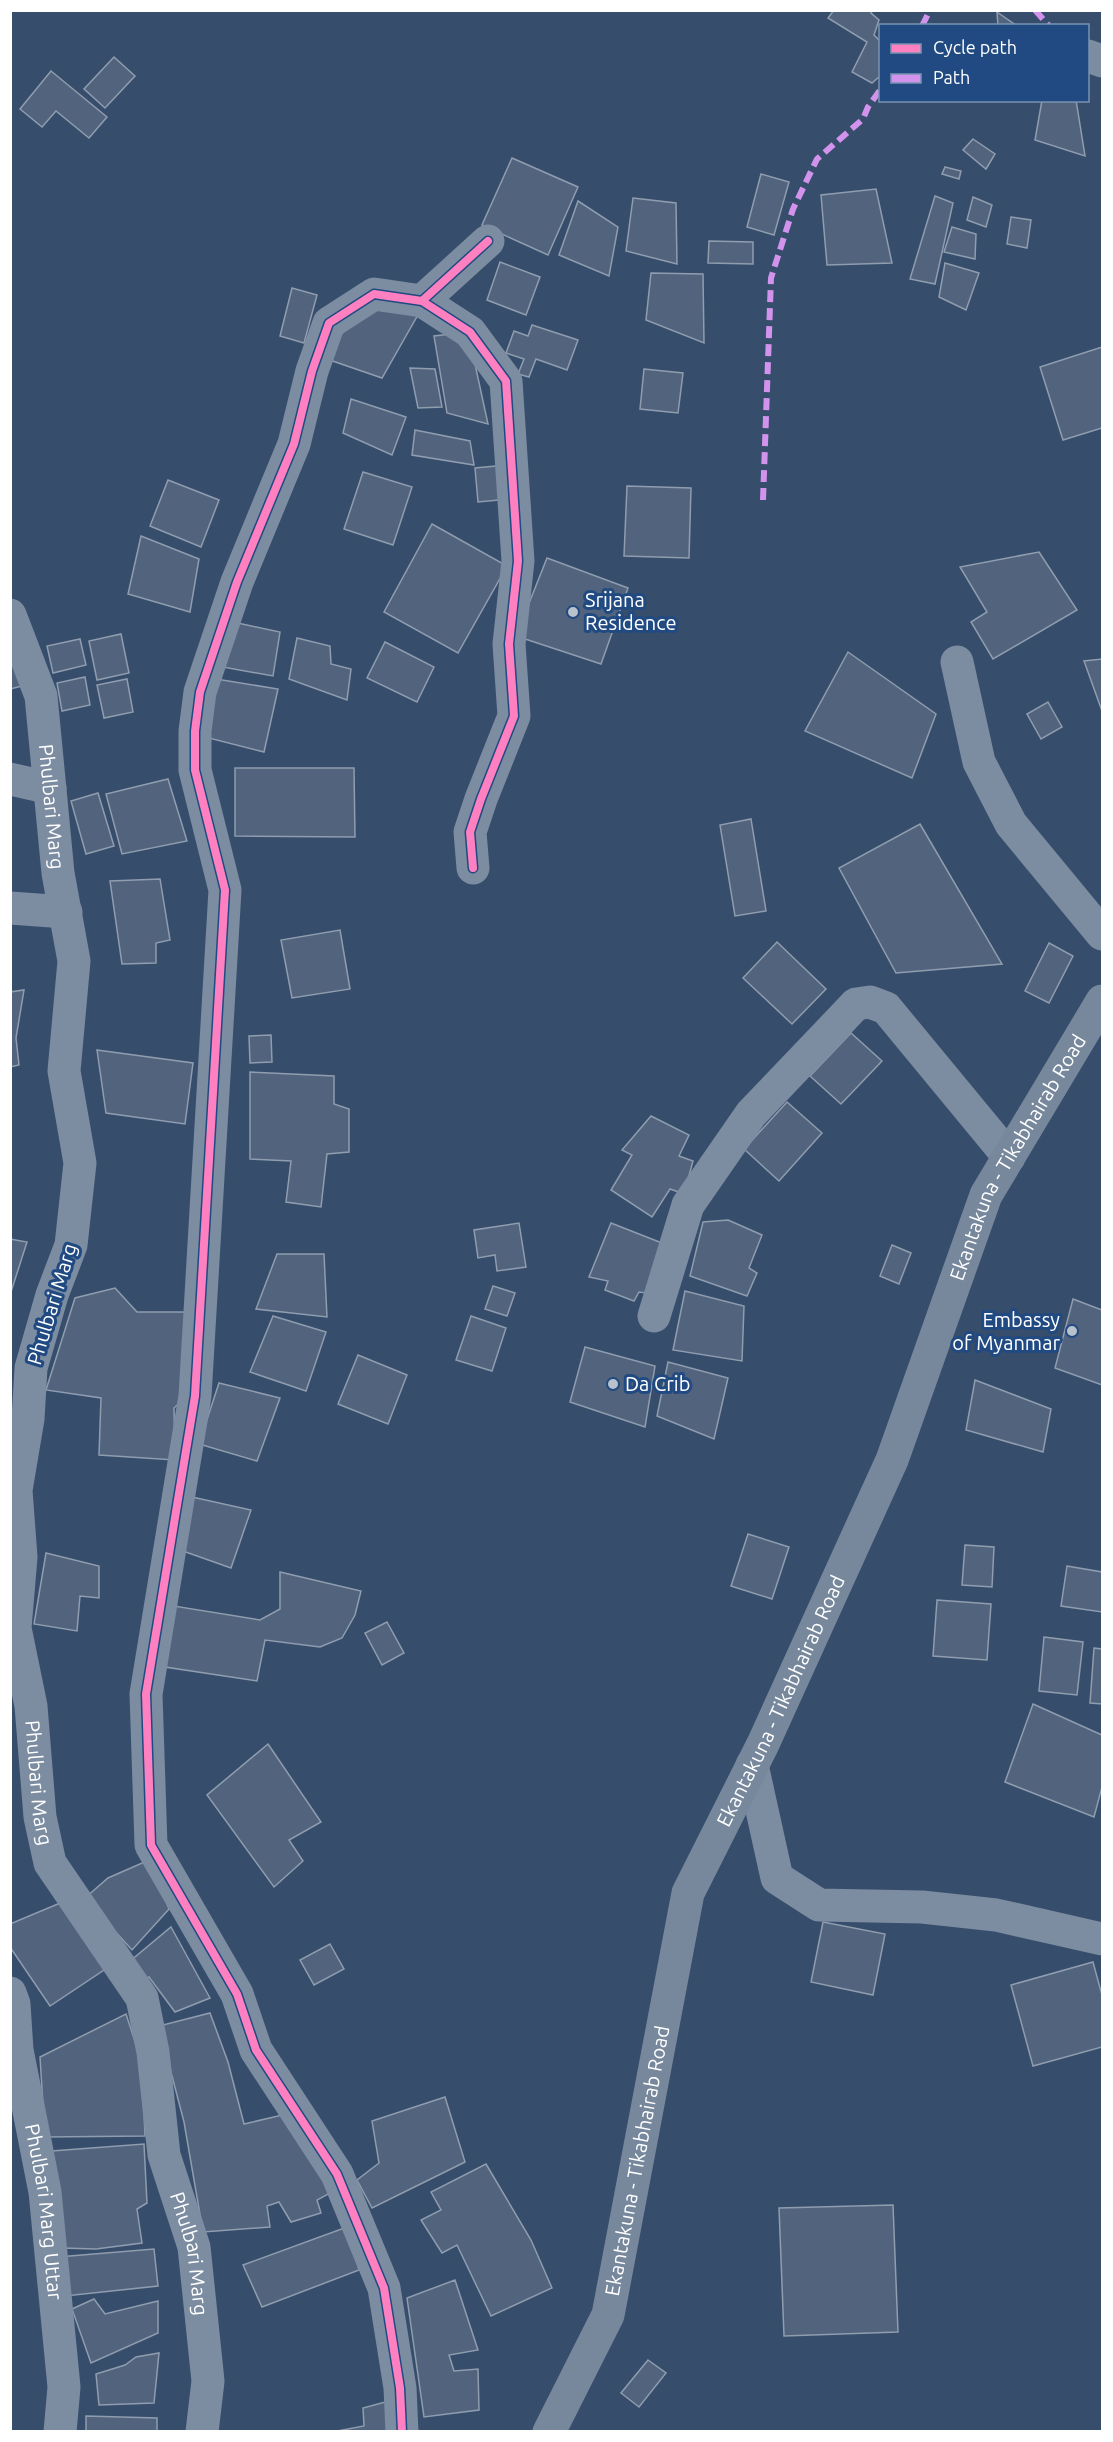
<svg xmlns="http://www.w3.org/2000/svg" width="1113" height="2442" viewBox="0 0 1113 2442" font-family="Ubuntu,sans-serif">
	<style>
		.building { fill: #52647d; stroke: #8f9daf; stroke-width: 1.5 }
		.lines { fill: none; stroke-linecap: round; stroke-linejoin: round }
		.street { stroke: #7c8ca1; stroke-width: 33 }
		.secondary { stroke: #77889d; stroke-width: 33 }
		.quiet { stroke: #d193ec; stroke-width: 6; stroke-dasharray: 12 6; stroke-linecap: butt }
		.cycleway-casing { stroke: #204a81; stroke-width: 11 }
		.cycleway { stroke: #ff80c0; stroke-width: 8 }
		.poi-dot { fill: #b9c1cb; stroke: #204a81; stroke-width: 2 }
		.labels { text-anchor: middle; stroke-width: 6; stroke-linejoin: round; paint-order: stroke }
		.poi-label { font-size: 20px; fill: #fff; stroke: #204a81; text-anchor: start }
		.street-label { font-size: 20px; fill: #fff; stroke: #204a81 }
	</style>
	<rect width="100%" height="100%" fill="#364d6b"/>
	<g class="building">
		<polygon points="834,10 873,10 871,13 879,20 874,35 880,41 880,76 872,83 852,72 867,42 828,18"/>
		<polygon points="997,12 1017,26 998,26"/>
		<polygon points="114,57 135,76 105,108 84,89"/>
		<polygon points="51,71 107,117 89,138 56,111 42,127 20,109"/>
		<polygon points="1042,100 1076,100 1085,156 1035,140"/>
		<polygon points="973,139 995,154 986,169 963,150"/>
		<polygon points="512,158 578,187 548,255 482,225"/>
		<polygon points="945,167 961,171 959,179 942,174"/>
		<polygon points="761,174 789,182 774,235 747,227"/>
		<polygon points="876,189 892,263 827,265 821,195"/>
		<polygon points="935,196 953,203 935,284 910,279"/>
		<polygon points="973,197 992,205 986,227 967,220"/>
		<polygon points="633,198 676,203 677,264 626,251"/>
		<polygon points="578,201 618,227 609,276 559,255"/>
		<polygon points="1011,217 1031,220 1027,248 1007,244"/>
		<polygon points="952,227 976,234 975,259 944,252"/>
		<polygon points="709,241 753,242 753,264 708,263"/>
		<polygon points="500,262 540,277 526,315 487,300"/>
		<polygon points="945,263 979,273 966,310 939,297"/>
		<polygon points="651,273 703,274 704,343 646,320"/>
		<polygon points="292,288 317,295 304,343 280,336"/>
		<polygon points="365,302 419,313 382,378 324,358"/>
		<polygon points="532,325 578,340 567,370 536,359 529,377 518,374 524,359 506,353 514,331 528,336"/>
		<polygon points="468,332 488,424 447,413 434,336"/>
		<polygon points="1102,347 1102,428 1063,440 1040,367"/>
		<polygon points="410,368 435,369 442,407 418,408"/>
		<polygon points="644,369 683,373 678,413 640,409"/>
		<polygon points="351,399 406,417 392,455 343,433"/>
		<polygon points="415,430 470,441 474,465 412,455"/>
		<polygon points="506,465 510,499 478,502 475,468"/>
		<polygon points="363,472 412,487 393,545 344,529"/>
		<polygon points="168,480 219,500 201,547 150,526"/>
		<polygon points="627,486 691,488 689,558 624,556"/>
		<polygon points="432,524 507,566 458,653 384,612"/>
		<polygon points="141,536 199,559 190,612 128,594"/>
		<polygon points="1039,552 1077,610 993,659 971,622 987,612 960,567"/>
		<polygon points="547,558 628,588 601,664 516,636"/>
		<polygon points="233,622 280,632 273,676 217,666"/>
		<polygon points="121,634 129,673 97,680 89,641"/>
		<polygon points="297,638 330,646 331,664 351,669 347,700 289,679"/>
		<polygon points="80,639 86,665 53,673 47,646"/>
		<polygon points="385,642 434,667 417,702 367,678"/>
		<polygon points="848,652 936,714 912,778 805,731"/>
		<polygon points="10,655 26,685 10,689"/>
		<polygon points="1102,659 1102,711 1084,661"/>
		<polygon points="85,677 90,705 62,711 57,683"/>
		<polygon points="210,678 278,689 264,752 201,736"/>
		<polygon points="127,679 133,712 104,718 97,685"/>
		<polygon points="1048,702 1062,727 1041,739 1027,714"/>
		<polygon points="235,768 354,768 355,837 235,836"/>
		<polygon points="168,779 187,841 122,854 106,794"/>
		<polygon points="98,793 114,846 86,854 71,801"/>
		<polygon points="751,819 766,911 735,916 720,825"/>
		<polygon points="920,824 1002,964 896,973 839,868"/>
		<polygon points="160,879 170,940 156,943 156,963 122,964 110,881"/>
		<polygon points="340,930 350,989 292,998 281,940"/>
		<polygon points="777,942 826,989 792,1024 743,978"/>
		<polygon points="1049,943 1073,956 1049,1003 1025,991"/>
		<polygon points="24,990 16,1038 19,1065 10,1067 10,992"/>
		<polygon points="851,1033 882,1061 841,1104 810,1076"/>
		<polygon points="271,1035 272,1062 250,1063 249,1036"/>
		<polygon points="97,1050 193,1063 185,1124 106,1113"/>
		<polygon points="250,1072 334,1076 334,1104 349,1109 349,1152 327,1154 321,1207 286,1202 291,1161 250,1159"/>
		<polygon points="787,1102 822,1133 779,1181 744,1149"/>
		<polygon points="651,1116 689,1135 679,1156 693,1161 684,1194 670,1189 652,1217 611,1190 632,1155 622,1150"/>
		<polygon points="728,1220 762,1235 749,1268 757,1273 747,1296 690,1276 703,1222"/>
		<polygon points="519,1223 526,1267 497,1271 495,1255 478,1258 474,1230"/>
		<polygon points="611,1223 672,1247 654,1294 639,1292 634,1301 605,1290 608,1281 589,1277"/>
		<polygon points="10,1239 27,1242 10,1295"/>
		<polygon points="892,1245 911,1253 899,1284 880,1276"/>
		<polygon points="277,1254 324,1254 327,1317 256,1309"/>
		<polygon points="493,1286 515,1293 507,1316 485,1309"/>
		<polygon points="115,1288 137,1312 188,1312 187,1396 174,1408 175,1460 99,1455 101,1398 46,1390 75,1298"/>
		<polygon points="685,1291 744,1306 742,1361 673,1350"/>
		<polygon points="1073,1299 1102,1310 1102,1385 1055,1368"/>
		<polygon points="273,1316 326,1332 306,1391 250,1372"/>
		<polygon points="471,1316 506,1328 492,1371 456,1360"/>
		<polygon points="585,1347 655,1366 645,1427 570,1402"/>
		<polygon points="358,1355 407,1375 388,1424 338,1404"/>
		<polygon points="668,1362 728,1378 714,1439 657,1416"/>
		<polygon points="975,1380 1051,1409 1043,1452 966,1430"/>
		<polygon points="219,1383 280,1398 257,1461 199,1444"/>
		<polygon points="192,1497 251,1510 231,1568 180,1550"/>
		<polygon points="748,1534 789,1547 772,1599 731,1586"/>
		<polygon points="965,1545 994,1547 992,1587 962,1585"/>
		<polygon points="46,1553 99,1566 99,1598 80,1596 77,1631 34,1624"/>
		<polygon points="1067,1566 1102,1572 1102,1612 1061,1606"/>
		<polygon points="280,1572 361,1591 355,1615 342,1638 320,1647 265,1640 257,1681 165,1667 174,1606 260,1620 280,1609"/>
		<polygon points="937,1600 991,1604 987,1660 933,1656"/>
		<polygon points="387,1622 404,1653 382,1665 365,1633"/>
		<polygon points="1044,1637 1083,1642 1077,1695 1039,1691"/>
		<polygon points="1094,1648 1102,1649 1102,1704 1090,1703"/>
		<polygon points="1033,1704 1102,1735 1102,1787 1094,1817 1005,1782"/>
		<polygon points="268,1744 321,1822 289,1840 303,1861 274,1887 207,1795"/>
		<polygon points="149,1860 169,1909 132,1950 85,1898 108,1878"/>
		<polygon points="65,1901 104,1970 50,2006 10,1947 10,1924"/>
		<polygon points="823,1922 885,1934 873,1995 811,1982"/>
		<polygon points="171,1927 210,1998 175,2012 149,1977 139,1982 129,1962"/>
		<polygon points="330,1944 344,1969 314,1985 300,1960"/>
		<polygon points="1093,1962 1102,1995 1102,2047 1033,2066 1011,1985"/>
		<polygon points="210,2013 228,2062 244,2124 282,2115 332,2192 317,2200 321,2213 291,2222 279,2202 267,2206 270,2227 203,2232 184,2122 159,2026"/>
		<polygon points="126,2014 142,2063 145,2136 45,2137 40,2057"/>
		<polygon points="445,2097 465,2162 372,2208 357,2180 379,2163 372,2121"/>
		<polygon points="144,2144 147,2203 137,2209 142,2243 96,2249 61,2248 52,2151"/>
		<polygon points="486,2164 531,2240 552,2288 491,2316 457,2245 442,2253 421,2220 441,2210 431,2192"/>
		<polygon points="893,2205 898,2332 784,2336 779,2208"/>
		<polygon points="347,2227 359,2270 262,2307 243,2265"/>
		<polygon points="154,2249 158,2286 65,2296 58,2257"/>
		<polygon points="455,2280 478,2350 449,2355 454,2371 478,2369 479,2410 424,2417 407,2298"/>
		<polygon points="94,2299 105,2314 158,2301 158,2333 91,2363 72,2309"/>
		<polygon points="159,2353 154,2403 99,2405 96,2374 125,2365 136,2357"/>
		<polygon points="648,2360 666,2373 639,2407 621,2393"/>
		<polygon points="389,2401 390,2432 332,2432 364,2426 363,2408"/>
		<polygon points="86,2416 157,2418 157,2432 86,2432"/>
	</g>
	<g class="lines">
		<g class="street">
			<polyline points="1088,56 1102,61"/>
			<polyline points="422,301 470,332 506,381 518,561 509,644 514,716 481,799 470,832 473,868"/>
			<path id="s1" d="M10 615 41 696 58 873 74 961 64 1071 80 1163 71 1245 52 1295 31 1368 28 1419 16 1490 21 1557 15 1628 31 1706 40 1817 50 1863 142 1998 153 2052 164 2155 194 2247 208 2381 202 2432"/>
			<polyline points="957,662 979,762 1011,824 1102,934"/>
			<polyline points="10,779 50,788"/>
			<polyline points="10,908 66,912"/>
			<polyline points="654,1316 688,1205 751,1114 856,1004 870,1002 886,1008 1009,1157"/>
			<polyline points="752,1765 777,1878 819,1905 922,1907 996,1915 1102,1939"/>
			<path id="s2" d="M10 1993 14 2004 17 2050 45 2192 64 2387 60 2432"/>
			<polyline points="402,2432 400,2388 384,2288 337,2174 256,2050 237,1994 151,1845 146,1694 195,1396 225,890 195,770 195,731 200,692 237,582 294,444 312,371 329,323 374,294 422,301 488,241"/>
		</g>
		<path class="secondary" id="s3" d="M549 2432 608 2315 688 1893 763 1744 892 1460 986 1195 1102 1001"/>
		<g class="quiet">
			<polyline points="1035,10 1049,26"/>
			<polyline points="922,26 930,10"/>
			<polyline points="763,500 771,278 793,209 817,159 863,119 868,107 880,90"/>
		</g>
		<g class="cycleway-casing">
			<g id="cycleway">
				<polyline points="422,301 470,332 506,381 518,561 509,644 514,716 481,799 470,832 473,868"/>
				<polyline points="402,2432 400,2388 384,2288 337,2174 256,2050 237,1994 151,1845 146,1694 195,1396 225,890 195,770 195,731 200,692 237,582 294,444 312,371 329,323 374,294 422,301 488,241"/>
			</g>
		</g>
		<use href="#cycleway" class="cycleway"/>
	</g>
	<g class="poi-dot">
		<circle cx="573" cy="612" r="6"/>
		<circle cx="1072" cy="1331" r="6"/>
		<circle cx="613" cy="1384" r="6"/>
	</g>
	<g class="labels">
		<g class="poi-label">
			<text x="585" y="607">Srijana<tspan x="585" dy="23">Residence</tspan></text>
			<text x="1060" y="1327" text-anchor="end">Embassy<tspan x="1060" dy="23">of Myanmar</tspan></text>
			<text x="625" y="1391">Da Crib</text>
		</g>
		<g class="street-label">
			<text dy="7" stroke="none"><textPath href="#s1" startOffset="198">Phulbari Marg</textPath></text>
			<text dy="7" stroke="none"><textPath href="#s3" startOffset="1368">Ekantakuna - Tikabhairab Road</textPath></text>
			<text transform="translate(52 1304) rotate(-73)" y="7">Phulbari Marg</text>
			<text dy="7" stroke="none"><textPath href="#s3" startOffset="774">Ekantakuna - Tikabhairab Road</textPath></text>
			<text dy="7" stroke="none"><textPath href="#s1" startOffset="1188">Phulbari Marg</textPath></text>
			<text dy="7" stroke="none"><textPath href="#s3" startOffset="288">Ekantakuna - Tikabhairab Road</textPath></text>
			<text dy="7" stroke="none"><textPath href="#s2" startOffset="222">Phulbari Marg Uttar</textPath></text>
			<text dy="7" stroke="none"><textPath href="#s1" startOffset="1694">Phulbari Marg</textPath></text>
		</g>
	</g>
	<rect width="1113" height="2442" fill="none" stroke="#ffffff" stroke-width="24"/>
	<rect x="879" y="24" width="210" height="78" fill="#204a81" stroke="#7992b3" stroke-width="1.5"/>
	<rect x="891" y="44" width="30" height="9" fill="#ff80c0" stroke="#7992b3" stroke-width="1.5"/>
	<text x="933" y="54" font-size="18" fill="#ffffff">Cycle path</text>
	<rect x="891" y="74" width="30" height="9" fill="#d193ec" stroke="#7992b3" stroke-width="1.5"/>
	<text x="933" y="84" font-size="18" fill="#ffffff">Path</text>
</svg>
